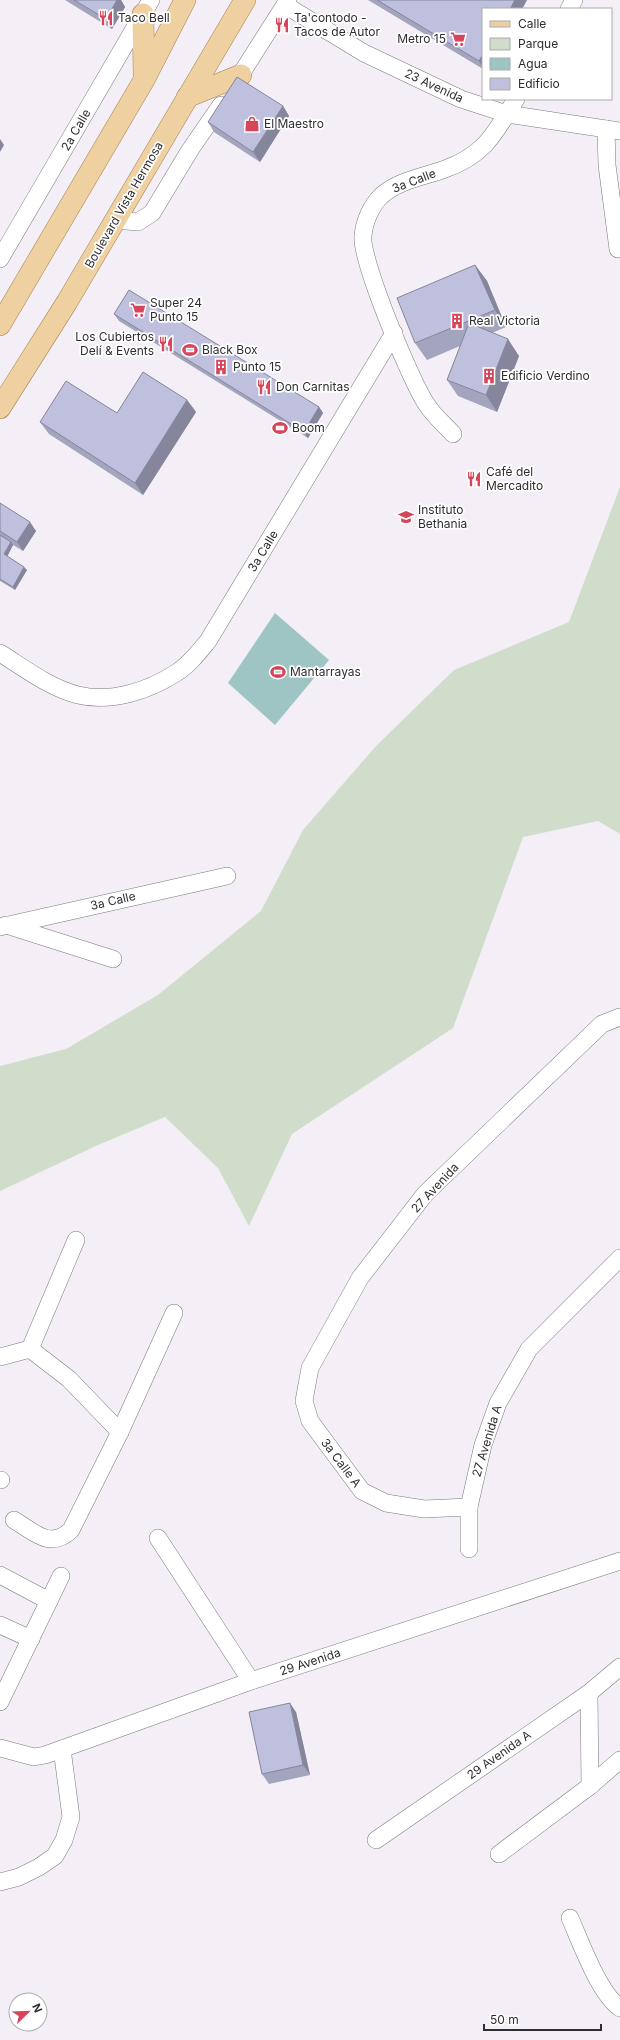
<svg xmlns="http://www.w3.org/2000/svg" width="620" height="2040" viewBox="0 0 620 2040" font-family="Inter,sans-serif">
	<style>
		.green { fill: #d0ddcb }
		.water { fill: #9ec4c3 }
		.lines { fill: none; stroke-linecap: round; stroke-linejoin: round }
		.minor-casing { stroke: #7d787f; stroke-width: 18 }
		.major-casing { stroke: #a58350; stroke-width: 22 }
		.minor { stroke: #fff; stroke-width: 17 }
		.major { stroke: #efd0a1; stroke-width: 21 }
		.wall { fill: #a3a5be }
		.shaded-wall { fill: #85869b }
		.building { fill: #bec0dd; stroke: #85869b }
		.labels { text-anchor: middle; stroke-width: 3.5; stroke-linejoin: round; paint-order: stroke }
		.poi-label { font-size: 12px; fill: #2f2d30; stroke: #fff; text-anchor: start }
		.street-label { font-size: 12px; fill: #2f2d30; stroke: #fff }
	</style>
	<rect width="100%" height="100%" fill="#f4eef6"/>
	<polygon class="green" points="620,487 620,834 598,821 523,837 453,1028 292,1134 249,1226 218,1168 165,1117 98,1145 0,1191 0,1066 66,1049 158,995 261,911 303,830 376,746 454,670 569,622"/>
	<polygon class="water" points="275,613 329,660 275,725 228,683"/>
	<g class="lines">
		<g class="minor-casing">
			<g id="minor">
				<polyline points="285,5 364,53 461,99 507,114 620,131"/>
				<polyline points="569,9 574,0"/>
				<polyline points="234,85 288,0"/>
				<polyline points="606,129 607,165 618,249"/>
				<polyline points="115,220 138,222 152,213 190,150 221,105"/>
				<polyline points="0,259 151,0"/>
				<path d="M453 434C445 425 434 416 427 405 412 384 360 259 363 236 364 222 371 206 381 196 399 180 423 177 445 169 485 155 495 133 516 99"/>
				<path d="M0 653C24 668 50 688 78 695 111 703 148 691 176 673 189 665 199 652 208 641L394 333"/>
				<polyline points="6,925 113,959"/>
				<polyline points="0,927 227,876"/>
				<polyline points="30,1349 69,1379 120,1432"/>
				<polyline points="0,1357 30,1349 76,1240"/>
				<polyline points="0,1480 1,1480"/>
				<polyline points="469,1507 424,1509 386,1503 362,1491 310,1421 304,1401 310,1368 360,1278 425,1194 602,1024 620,1017"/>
				<path d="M14 1520C34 1532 50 1550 71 1530L120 1432 174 1313"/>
				<polyline points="158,1538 251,1681"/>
				<polyline points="469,1549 469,1507 483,1445 498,1403 529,1349 620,1258"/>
				<polyline points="0,1575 49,1601"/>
				<polyline points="0,1625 31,1639"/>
				<polyline points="589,1693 590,1786"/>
				<polyline points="0,1702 61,1576"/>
				<polyline points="0,1748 34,1757 45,1755 251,1681 620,1561"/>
				<polyline points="376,1840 589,1693 620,1667"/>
				<polyline points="499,1854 590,1786 620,1760"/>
				<polyline points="0,1882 19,1877 39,1867 55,1856 64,1840 71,1817 62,1749"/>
				<path d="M570 1918C581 1943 599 1993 620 2008"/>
			</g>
		</g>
		<g class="major-casing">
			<g id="major">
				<polyline points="143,14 144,78"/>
				<polyline points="187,97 241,75"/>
				<polyline points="0,325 144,80 185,0"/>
				<polyline points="0,408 67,302 245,0"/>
			</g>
		</g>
		<use href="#minor" class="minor"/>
		<use href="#major" class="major"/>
	</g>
	<g class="wall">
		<polygon points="65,0 121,0 125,7 112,29"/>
		<polygon points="368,0 527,0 522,9 483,9 483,69"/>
		<polygon points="283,106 289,116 260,162 214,132 208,122"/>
		<polygon points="475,265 487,281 506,327 492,333 519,356 497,412 458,396 447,380 460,346 427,360 415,343"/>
		<polygon points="114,314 319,407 323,413 308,438 119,321"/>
		<polygon points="187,400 196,412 143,495 49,434 40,422 117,413"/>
		<polygon points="0,503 36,531 23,551 13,545 7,556 27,570 15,590 0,581"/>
		<polygon points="296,1712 310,1775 269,1784 262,1774"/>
	</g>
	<g class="shaded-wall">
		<polygon points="117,0 121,0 125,7 112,29 106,19"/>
		<polygon points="515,0 527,0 522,9 510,9"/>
		<polygon points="483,54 483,68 479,61"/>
		<polygon points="283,106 289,116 260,162 253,152"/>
		<polygon points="0,139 4,145 0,152"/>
		<polygon points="475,265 487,281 506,327 495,310"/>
		<polygon points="508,339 519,356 497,412 486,395"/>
		<polygon points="187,400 196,412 143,495 135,483"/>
		<polygon points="319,407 323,413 308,438 304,432"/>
		<polygon points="30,522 36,531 23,551 17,542"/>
		<polygon points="11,542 13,545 7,557 4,554"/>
		<polygon points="24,567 27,570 15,590 13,587"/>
		<polygon points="290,1703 296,1712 310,1775 303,1765"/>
	</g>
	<g class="building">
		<polygon points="74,0 117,0 106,19"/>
		<polygon points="377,0 515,0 510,9 483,9 483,54 479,61"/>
		<polygon points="237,77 283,106 253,152 208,122"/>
		<polygon points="475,265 495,310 415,343 397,298"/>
		<polygon points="129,290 319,407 304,432 114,314"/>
		<polygon points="469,323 508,339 486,395 447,380"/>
		<polygon points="143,372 187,400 135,483 40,422 66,381 117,413"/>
		<polygon points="0,503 30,522 17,542 0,531"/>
		<polygon points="0,535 11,542 4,554 24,567 13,587 0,579"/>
		<polygon points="290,1703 303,1765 262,1774 249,1712"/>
	</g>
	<defs>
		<g id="restaurant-bare" transform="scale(1.2)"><path d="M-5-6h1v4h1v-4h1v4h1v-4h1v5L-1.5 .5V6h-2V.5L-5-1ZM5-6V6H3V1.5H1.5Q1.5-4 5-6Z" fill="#d64559" stroke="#fff" stroke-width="2.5" paint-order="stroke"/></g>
		<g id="supermarket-bare" transform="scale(1.2)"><path d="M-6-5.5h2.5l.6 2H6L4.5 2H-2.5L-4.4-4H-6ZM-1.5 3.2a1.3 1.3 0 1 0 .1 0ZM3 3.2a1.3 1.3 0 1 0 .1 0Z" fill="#d64559" stroke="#fff" stroke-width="2.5" paint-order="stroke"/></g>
		<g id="shop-bare" transform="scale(1.2)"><path d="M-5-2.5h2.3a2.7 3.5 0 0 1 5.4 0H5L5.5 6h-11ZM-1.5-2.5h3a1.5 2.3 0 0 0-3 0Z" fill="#d64559" stroke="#fff" stroke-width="2.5" paint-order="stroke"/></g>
		<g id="building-bare" transform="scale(1.2)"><path d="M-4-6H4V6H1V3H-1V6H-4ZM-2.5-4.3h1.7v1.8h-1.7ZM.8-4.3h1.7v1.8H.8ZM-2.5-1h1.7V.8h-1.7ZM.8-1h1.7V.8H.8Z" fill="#d64559" stroke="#fff" stroke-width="2.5" paint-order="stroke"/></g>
		<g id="stadium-bare" transform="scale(1.2)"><path d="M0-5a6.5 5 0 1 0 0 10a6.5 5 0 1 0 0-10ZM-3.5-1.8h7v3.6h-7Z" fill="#d64559" stroke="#fff" stroke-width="2.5" paint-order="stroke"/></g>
		<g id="university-bare" transform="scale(1.2)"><path d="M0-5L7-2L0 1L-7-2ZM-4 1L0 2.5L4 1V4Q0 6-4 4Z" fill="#d64559" stroke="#fff" stroke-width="2.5" paint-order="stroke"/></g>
	</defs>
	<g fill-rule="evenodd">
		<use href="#restaurant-bare" x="106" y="18"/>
		<use href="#restaurant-bare" x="282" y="25"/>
		<use href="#supermarket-bare" x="458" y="39"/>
		<use href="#shop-bare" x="252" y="124"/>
		<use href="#supermarket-bare" x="138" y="310"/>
		<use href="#building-bare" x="457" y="321"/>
		<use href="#restaurant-bare" x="166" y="344"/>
		<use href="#stadium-bare" x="190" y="350"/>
		<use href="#building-bare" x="221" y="367"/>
		<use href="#building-bare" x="489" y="376"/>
		<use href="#restaurant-bare" x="264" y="387"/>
		<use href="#stadium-bare" x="280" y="428"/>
		<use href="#restaurant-bare" x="474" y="479"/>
		<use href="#university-bare" x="406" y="517"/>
		<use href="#stadium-bare" x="278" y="672"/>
	</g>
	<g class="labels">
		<g class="poi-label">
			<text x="118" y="22">Taco Bell</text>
			<text x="294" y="22">Ta'contodo -<tspan x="294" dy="14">Tacos de Autor</tspan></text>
			<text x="446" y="43" text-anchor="end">Metro 15</text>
			<text x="264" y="128">El Maestro</text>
			<text x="150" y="307">Super 24<tspan x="150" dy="14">Punto 15</tspan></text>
			<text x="469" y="325">Real Victoria</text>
			<text x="154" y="341" text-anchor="end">Los Cubiertos<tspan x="154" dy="14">Delí &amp; Events</tspan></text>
			<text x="202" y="354">Black Box</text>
			<text x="233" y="371">Punto 15</text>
			<text x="501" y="380">Edificio Verdino</text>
			<text x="276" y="391">Don Carnitas</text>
			<text x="292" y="432">Boom</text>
			<text x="486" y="476">Café del<tspan x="486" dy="14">Mercadito</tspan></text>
			<text x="418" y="514">Instituto<tspan x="418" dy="14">Bethania</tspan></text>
			<text x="290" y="676">Mantarrayas</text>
		</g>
		<g class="street-label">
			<text transform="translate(434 86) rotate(25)" y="4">23 Avenida</text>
			<text transform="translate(76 130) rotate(-60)" y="4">2a Calle</text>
			<text transform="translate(414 181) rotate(-21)" y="4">3a Calle</text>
			<text transform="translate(124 205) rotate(-60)" y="4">Boulevard Vista Hermosa</text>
			<text transform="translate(263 551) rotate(-59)" y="4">3a Calle</text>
			<text transform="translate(113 901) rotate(-13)" y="4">3a Calle</text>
			<text transform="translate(435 1188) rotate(-47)" y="4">27 Avenida</text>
			<text transform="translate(487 1441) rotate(-73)" y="4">27 Avenida A</text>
			<text transform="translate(341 1463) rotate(53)" y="4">3a Calle A</text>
			<text transform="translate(310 1662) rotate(-18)" y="4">29 Avenida</text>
			<text transform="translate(499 1755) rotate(-35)" y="4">29 Avenida A</text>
		</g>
	</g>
	<rect x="482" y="8" width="130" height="92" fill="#ffffff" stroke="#acabac"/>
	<rect x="490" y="21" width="20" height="6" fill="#efd0a1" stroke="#acabac"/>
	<text x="518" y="28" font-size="12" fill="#2f2d30">Calle</text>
	<rect x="490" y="38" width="20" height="12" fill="#d0ddcb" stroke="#acabac"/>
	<text x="518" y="48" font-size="12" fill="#2f2d30">Parque</text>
	<rect x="490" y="58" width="20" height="12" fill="#9ec4c3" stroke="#acabac"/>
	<text x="518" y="68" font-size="12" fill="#2f2d30">Agua</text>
	<rect x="490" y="78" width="20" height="12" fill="#bec0dd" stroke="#acabac"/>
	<text x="518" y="88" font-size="12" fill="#2f2d30">Edificio</text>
	<g transform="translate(28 2012) rotate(67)"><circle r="19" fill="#ffffff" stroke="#acabac"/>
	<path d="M0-3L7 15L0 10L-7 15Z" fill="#d64559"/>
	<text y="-6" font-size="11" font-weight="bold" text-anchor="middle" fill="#2f2d30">N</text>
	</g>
	<path d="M484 2024v6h117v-6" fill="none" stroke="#2f2d30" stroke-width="2"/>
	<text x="490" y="2024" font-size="12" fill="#2f2d30" stroke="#ffffff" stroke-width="3" paint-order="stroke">50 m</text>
</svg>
